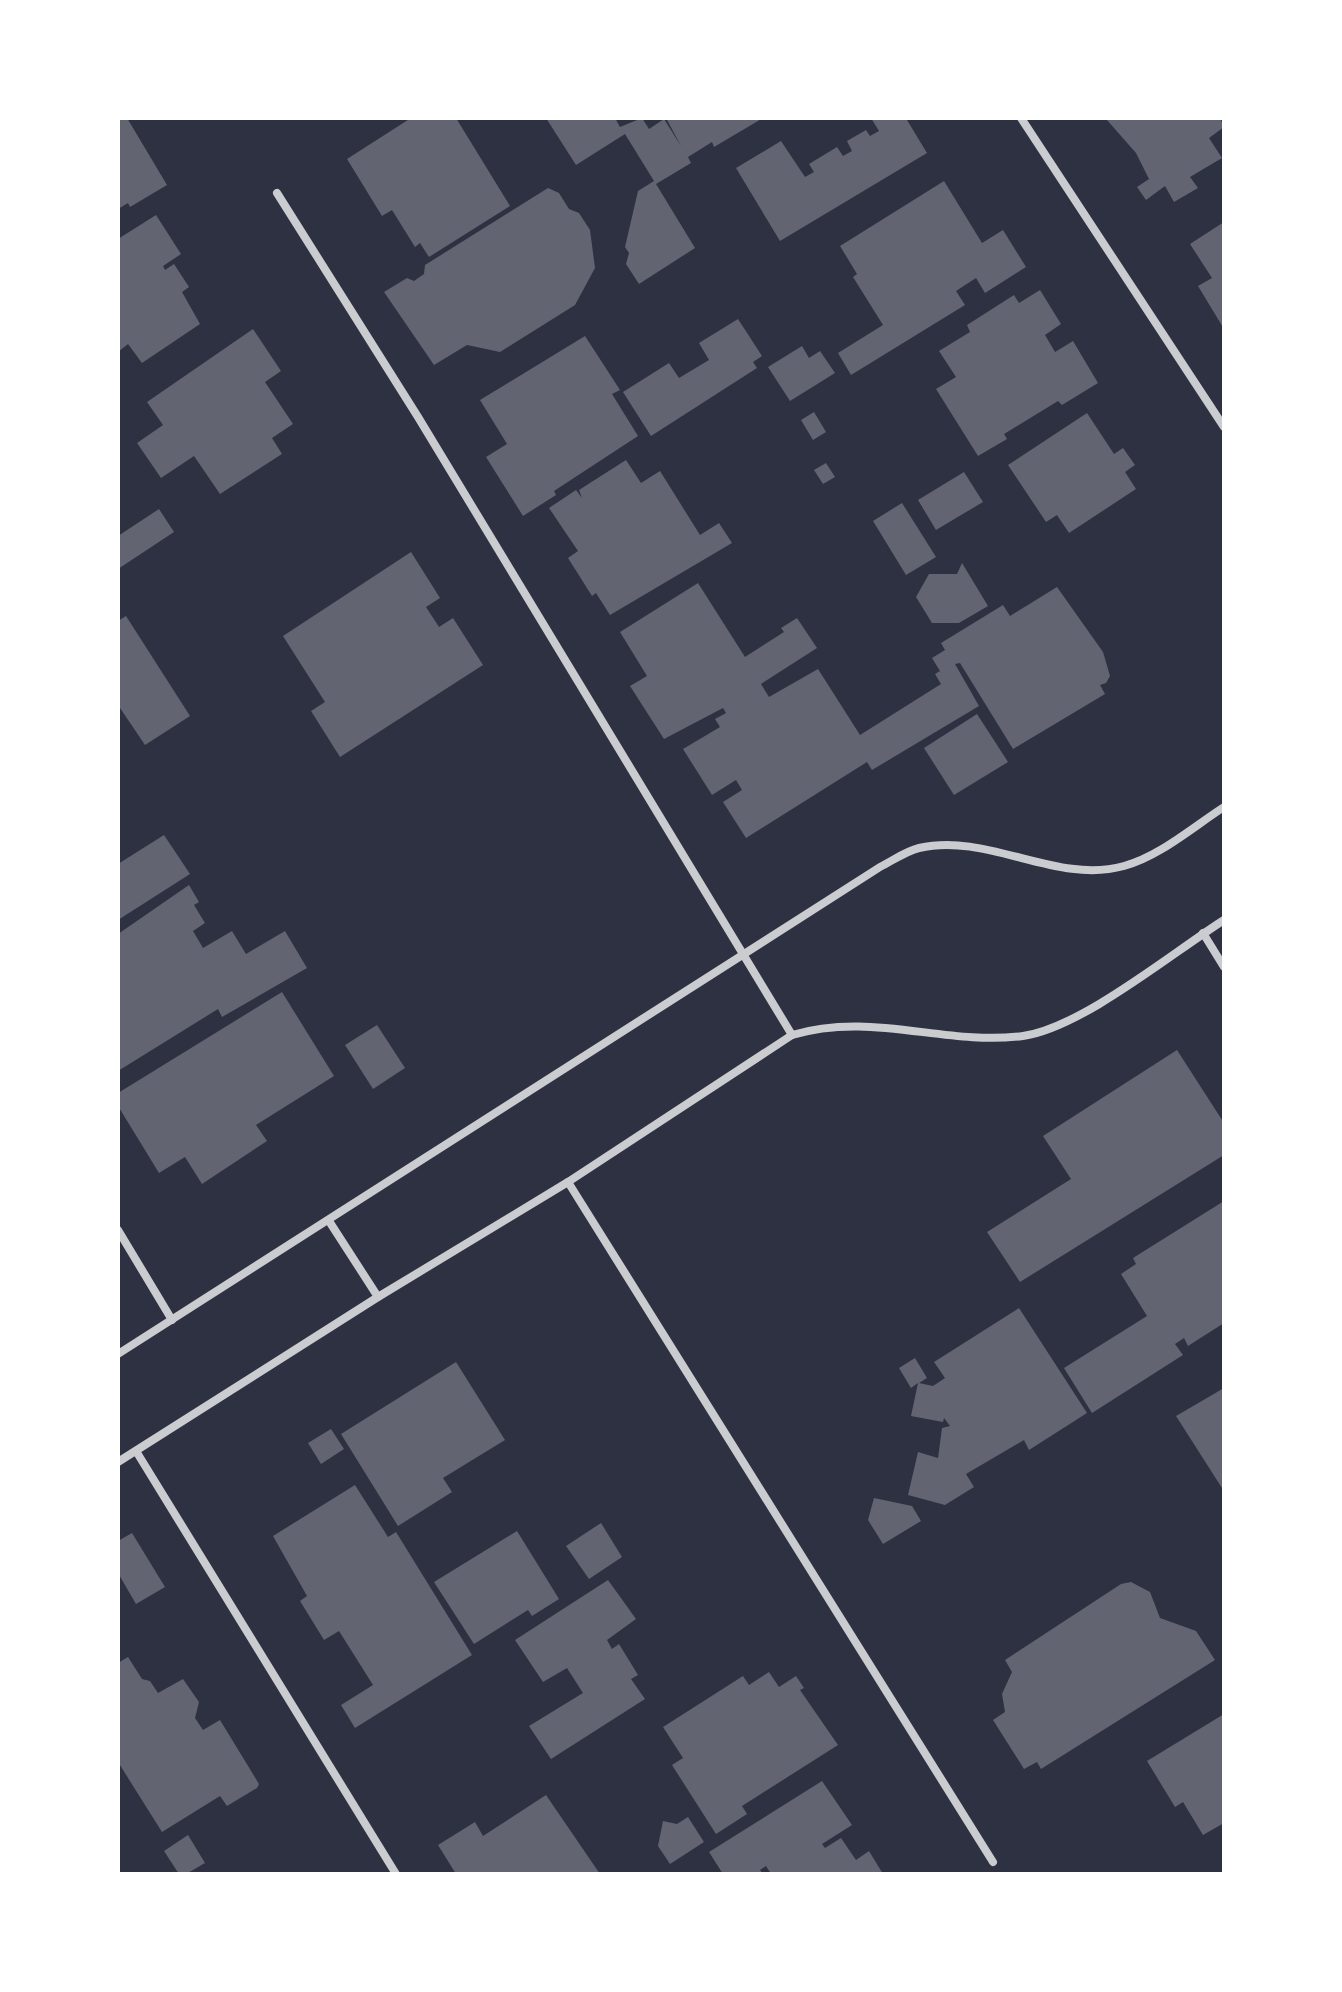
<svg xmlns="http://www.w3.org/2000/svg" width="1342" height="1992" viewBox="0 0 1342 1992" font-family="'DM Sans',sans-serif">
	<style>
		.building { fill: #626471 }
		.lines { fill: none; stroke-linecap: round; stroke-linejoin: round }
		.minor { stroke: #caccd0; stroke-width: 8 }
	</style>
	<rect width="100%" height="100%" fill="#2d3142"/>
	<g class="building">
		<polygon points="118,118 127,118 167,185 130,207 128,203 118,209"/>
		<polygon points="411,118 456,118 510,206 429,257 420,243 415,247 392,210 382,216 347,159"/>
		<polygon points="546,118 615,118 620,127 642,118 649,129 664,119 681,146 666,118 763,118 714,147 712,142 688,157 691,163 656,184 695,248 639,284 626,264 629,253 625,247 638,191 654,181 625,134 576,165"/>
		<polygon points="871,118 911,118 907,120 927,153 780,241 736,168 781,141 805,177 814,172 809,164 837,147 843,156 852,151 847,141 866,130 870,136 879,131"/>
		<polygon points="1111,118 1220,118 1224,127 1209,138 1222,158 1190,177 1198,188 1174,202 1165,186 1146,200 1137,187 1149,179 1136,153 1107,120"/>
		<polygon points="944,181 982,243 1003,230 1026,267 985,293 976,278 956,291 965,305 851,375 838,353 883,325 853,277 857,274 840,246"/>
		<polygon points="548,188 559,193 569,209 579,213 590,230 595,268 575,305 500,352 467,345 434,365 384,292 407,278 414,281 424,274 425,265"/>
		<polygon points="156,215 181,254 163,266 165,270 174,264 189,287 182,292 200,324 142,363 128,344 118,352 118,239"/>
		<polygon points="1224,222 1224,329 1198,286 1212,278 1190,244"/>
		<polygon points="1040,290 1061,324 1045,335 1055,352 1073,341 1098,383 1062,405 1058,401 1004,434 1007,439 978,456 936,389 956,377 939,351 970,332 967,325 1014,295 1019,303"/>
		<polygon points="738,319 762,356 753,362 757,368 651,436 623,392 669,363 679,378 709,360 699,343"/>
		<polygon points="253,329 281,371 265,382 293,424 272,438 282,454 220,494 194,456 161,478 137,443 163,425 147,402"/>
		<polygon points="585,336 620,390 612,394 638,436 554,491 556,495 523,516 486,457 507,444 480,400"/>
		<polygon points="802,346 809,358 820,351 835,373 790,401 768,367"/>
		<polygon points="814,412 826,432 813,440 801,420"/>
		<polygon points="1087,413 1114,454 1123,448 1135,465 1125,472 1136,489 1069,533 1057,515 1046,522 1008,465"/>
		<polygon points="626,460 641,483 660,471 700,535 719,523 732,543 610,615 596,593 592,596 568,558 578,551 549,508 576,490 582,498 579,490"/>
		<polygon points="826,463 835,477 823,484 814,470"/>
		<polygon points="964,472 983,502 936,530 918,500"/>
		<polygon points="902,503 936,557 906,575 873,521"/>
		<polygon points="159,509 174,532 118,569 118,536"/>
		<polygon points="411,552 440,598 426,607 439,627 453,618 483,665 340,757 311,711 325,702 283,636"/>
		<polygon points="962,563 988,606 959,623 932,623 916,597 929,574 957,574"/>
		<polygon points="698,583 745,657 784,632 781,628 797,618 817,648 761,684 769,697 818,669 860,735 941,684 935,674 940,671 932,658 945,650 941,643 1003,605 1010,616 1057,587 1103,652 1110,676 1106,683 1100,685 1105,694 1013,749 960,663 955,664 979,706 872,770 867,762 746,838 723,802 742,790 736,780 712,795 683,749 720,727 715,719 726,713 723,708 664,739 630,686 647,676 620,632"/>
		<polygon points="126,616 190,716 145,745 118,705 118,621"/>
		<polygon points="977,714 1008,762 954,795 924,748"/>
		<polygon points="164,835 190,874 118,920 118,864"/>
		<polygon points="189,885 199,902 194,905 205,923 193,931 203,948 232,931 246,954 285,931 307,968 222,1017 218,1009 118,1071 118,934"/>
		<polygon points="282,992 334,1076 256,1125 267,1141 202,1184 185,1157 159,1173 118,1106 118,1093"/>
		<polygon points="377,1025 405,1068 373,1089 345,1045"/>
		<polygon points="1177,1050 1224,1123 1224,1155 1020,1282 987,1232 1071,1179 1043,1136"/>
		<polygon points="1224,1201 1224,1323 1188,1346 1184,1338 1175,1344 1183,1355 1092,1413 1064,1368 1147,1316 1121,1274 1136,1264 1133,1258"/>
		<polygon points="1019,1308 1087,1413 1029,1450 1024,1440 966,1474 974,1487 945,1505 908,1495 918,1452 938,1458 942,1428 950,1426 944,1418 943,1422 911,1416 918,1383 911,1388 899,1368 915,1358 927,1378 919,1383 933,1386 945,1378 934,1362"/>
		<polygon points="456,1362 505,1440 443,1478 452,1492 398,1526 341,1434"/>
		<polygon points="1224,1388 1224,1487 1222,1488 1176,1416"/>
		<polygon points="331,1429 344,1449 321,1464 308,1443"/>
		<polygon points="355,1485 388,1537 396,1532 472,1655 355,1728 341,1705 373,1685 339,1631 324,1640 300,1601 307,1596 273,1536"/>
		<polygon points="874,1498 912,1506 921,1521 883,1544 868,1520"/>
		<polygon points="601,1523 622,1557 589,1579 566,1546"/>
		<polygon points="517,1531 559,1599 532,1616 528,1610 474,1644 434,1582"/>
		<polygon points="132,1533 165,1587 136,1604 118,1573 118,1541"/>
		<polygon points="608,1580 636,1619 607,1640 612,1649 619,1644 638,1675 631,1679 645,1699 551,1759 529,1726 583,1693 567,1668 543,1682 515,1640"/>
		<polygon points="1131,1582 1150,1592 1160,1618 1196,1631 1215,1660 1041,1769 1037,1762 1024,1769 993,1720 1005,1712 1002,1694 1012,1672 1005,1660 1121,1584"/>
		<polygon points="128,1657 142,1679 150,1681 158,1693 183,1679 199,1702 195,1718 203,1730 220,1720 259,1784 257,1788 227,1806 220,1796 162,1832 118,1762 118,1663"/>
		<polygon points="769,1672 779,1687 796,1676 804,1688 800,1690 838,1745 742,1806 747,1814 716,1834 672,1765 683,1758 663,1727 743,1676 749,1685"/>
		<polygon points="1224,1714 1224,1823 1203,1835 1183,1802 1175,1807 1147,1761"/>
		<polygon points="822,1781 852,1825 822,1844 825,1848 841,1838 856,1860 869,1851 883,1874 771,1874 766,1866 760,1870 763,1874 723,1874 709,1852"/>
		<polygon points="546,1795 600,1874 456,1874 438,1845 475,1822 483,1836"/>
		<polygon points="688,1817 704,1842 670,1864 658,1846 663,1821 677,1824"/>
		<polygon points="188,1835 205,1863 186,1874 179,1874 164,1851"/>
	</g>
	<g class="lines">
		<g class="minor">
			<polyline points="1021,118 1224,427"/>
			<polyline points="277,193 418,417 792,1035"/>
			<polyline points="1203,933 1224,967"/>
			<polyline points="568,1182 993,1862"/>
			<polyline points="329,1221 378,1297"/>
			<polyline points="118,1230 172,1320"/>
			<path d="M118 1354 880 867C892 861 906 851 919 848 988 832 1056 885 1124 866 1160 856 1193 827 1224 807"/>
			<polyline points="136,1451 396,1874"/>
			<path d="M118 1462 378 1297 568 1182 792 1035C872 1011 944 1046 1023 1036 1081 1028 1172 953 1224 920"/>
		</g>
	</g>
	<rect width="1342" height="1992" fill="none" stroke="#ffffff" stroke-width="240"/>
</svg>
